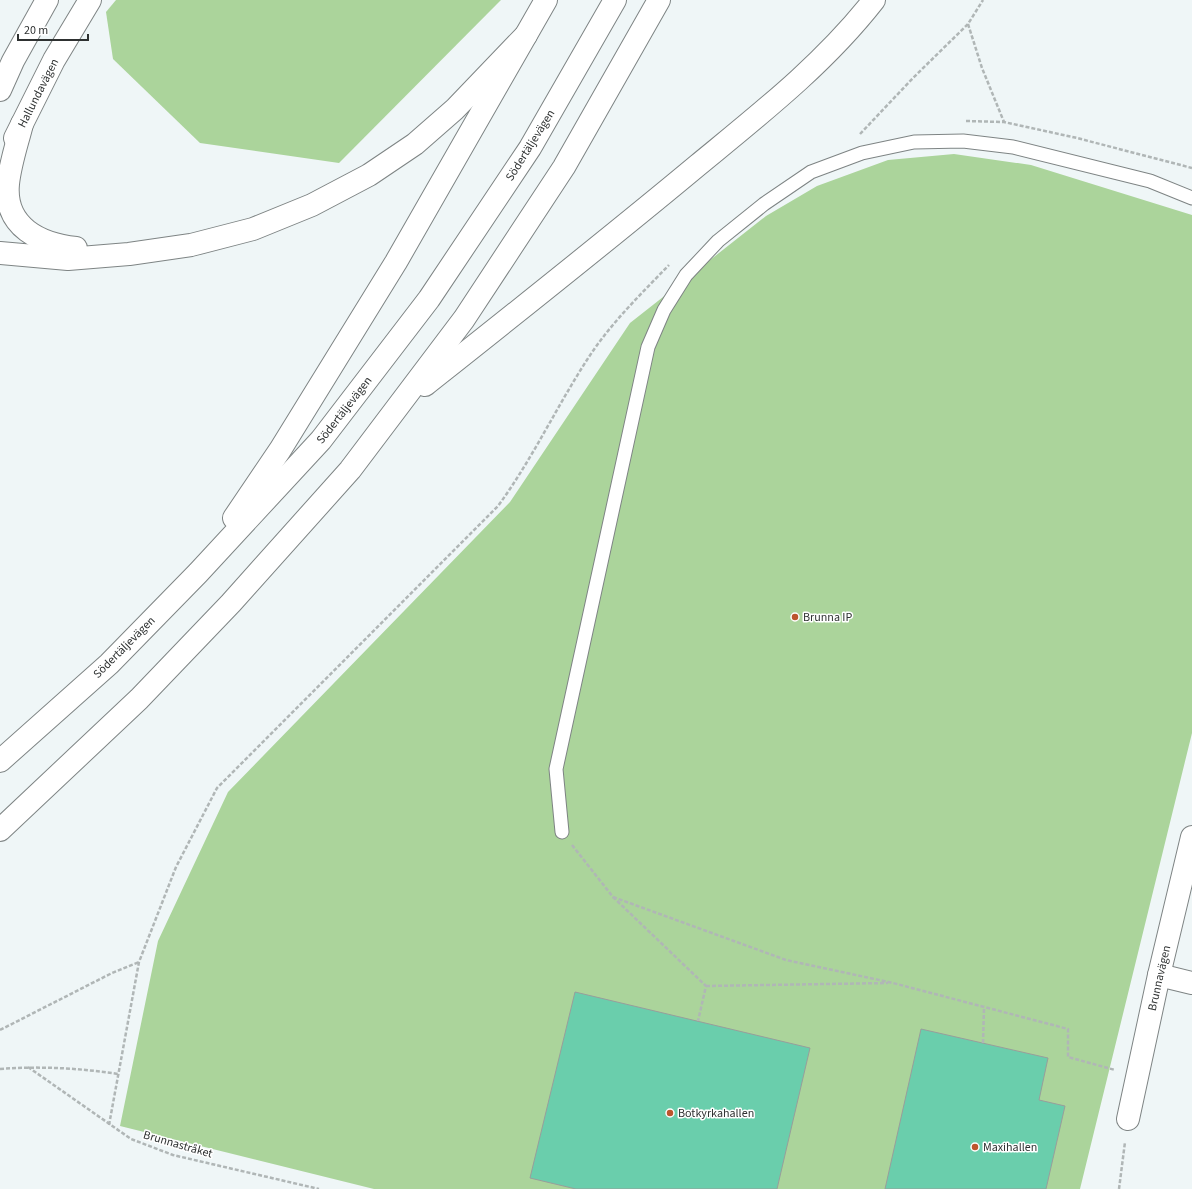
<svg xmlns="http://www.w3.org/2000/svg" width="1192" height="1189" viewBox="0 0 1192 1189" font-family="'Source Sans 3',sans-serif">
	<style>
		.green { fill: #abd49b }
		.building { fill: #6aceac; stroke: #989e9b }
		.lines { fill: none; stroke-linecap: round; stroke-linejoin: round }
		.lane-casing { stroke: #7e8484; stroke-width: 15 }
		.street-casing { stroke: #7e8484; stroke-width: 24 }
		.secondary-casing { stroke: #7e8484; stroke-width: 24 }
		.highway-casing { stroke: #7e8484; stroke-width: 24 }
		.path { stroke: #b0b6b6; stroke-width: 2.5; stroke-dasharray: 4 2; stroke-linecap: butt }
		.lane { stroke: #fff; stroke-width: 13 }
		.street { stroke: #fff; stroke-width: 22 }
		.secondary { stroke: #fff; stroke-width: 22 }
		.highway { stroke: #fff; stroke-width: 22 }
		.poi-dot { fill: #bc552d; stroke: #fff; stroke-width: 1.5 }
		.labels { text-anchor: middle; stroke-width: 3; stroke-linejoin: round; paint-order: stroke }
		.street-label { font-size: 12px; fill: #2e3131; stroke: #fff }
		.poi-label { font-size: 12px; fill: #2e3131; stroke: #fff; text-anchor: start }
	</style>
	<rect width="100%" height="100%" fill="#eff6f7"/>
	<g class="green">
		<polygon points="116,0 501,0 339,163 200,143 113,59 106,12"/>
		<polygon points="954,154 1031,165 1192,215 1192,733 1080,1189 374,1189 120,1126 158,941 228,792 510,502 630,323 766,216 817,186 888,160"/>
	</g>
	<g class="building">
		<polygon points="575,992 810,1048 777,1189 576,1189 530,1178"/>
		<polygon points="921,1029 1048,1058 1039,1100 1065,1106 1046,1189 885,1189"/>
	</g>
	<g class="lines">
		<g class="lane-casing">
			<polyline id="lane" points="562,832 556,769 648,347 664,310 686,275 718,241 764,204 811,172 862,153 914,142 963,141 1013,147 1150,181 1192,198"/>
		</g>
		<g class="street-casing">
			<g id="street">
				<polyline points="1159,975 1192,983"/>
				<polyline points="1128,1119 1159,975 1192,837"/>
			</g>
		</g>
		<g class="secondary-casing">
			<g id="secondary">
				<polyline points="0,90 13,61 47,0"/>
				<path d="M22 124C17 144 10 164 8 184 4 227 40 244 76 248"/>
				<polyline points="15,138 54,60 90,0"/>
				<polyline points="0,253 68,259 129,254 191,245 253,229 312,205 369,175 415,144 455,109 526,35 546,0"/>
			</g>
		</g>
		<g class="highway-casing">
			<g id="highway">
				<path d="M425 385C517 312 608 240 698 165 760 114 824 64 874 0"/>
				<polyline points="234,518 280,450 396,262 526,35"/>
				<polyline points="0,761 109,664 198,573 321,440 429,299 530,148 615,0"/>
				<polyline points="0,830 139,699 231,603 350,470 464,319 564,167 659,0"/>
			</g>
		</g>
		<g class="path">
			<polyline points="968,24 982,68 1004,122"/>
			<polyline points="966,121 1004,122 1077,138 1192,168"/>
			<polyline points="860,134 913,78 968,24 983,0"/>
			<polyline points="572,845 613,897 706,986 698,1021"/>
			<polyline points="613,897 786,960 893,983 1068,1029 1068,1057 1115,1070"/>
			<polyline points="706,986 888,983"/>
			<polyline points="0,1030 112,973 139,962"/>
			<polyline points="983,1043 984,1008"/>
			<polyline points="28,1067 131,1139 173,1155 319,1189"/>
			<path d="M0 1069C40 1066 79 1068 118 1074"/>
			<path d="M109 1125 139 962 176 867 217 788 498 506C531 461 555 410 585 363 608 326 639 296 669 265"/>
			<polyline points="1119,1189 1125,1142"/>
		</g>
		<use href="#lane" class="lane"/>
		<use href="#street" class="street"/>
		<use href="#secondary" class="secondary"/>
		<use href="#highway" class="highway"/>
	</g>
	<g class="poi-dot">
		<circle cx="795" cy="617" r="4"/>
		<circle cx="670" cy="1113" r="4"/>
		<circle cx="975" cy="1147" r="4"/>
	</g>
	<g class="labels">
		<g class="street-label">
			<text transform="translate(38 93) rotate(-63)" y="4">Hallundavägen</text>
			<text transform="translate(530 145) rotate(-58)" y="4">Södertäljevägen</text>
			<text transform="translate(344 410) rotate(-52)" y="4">Södertäljevägen</text>
			<text transform="translate(124 647) rotate(-45)" y="4">Södertäljevägen</text>
			<text transform="translate(1159 978) rotate(-77)" y="4">Brunnavägen</text>
			<text transform="translate(178 1144) rotate(16)" y="4">Brunnastråket</text>
		</g>
		<g class="poi-label">
			<text x="803" y="621">Brunna IP</text>
			<text x="678" y="1117">Botkyrkahallen</text>
			<text x="983" y="1151">Maxihallen</text>
		</g>
	</g>
	<path d="M18 34v6h70v-6" fill="none" stroke="#2e3131" stroke-width="2"/>
	<text x="24" y="34" font-size="12" fill="#2e3131" stroke="#ffffff" stroke-width="3" paint-order="stroke">20 m</text>
</svg>
